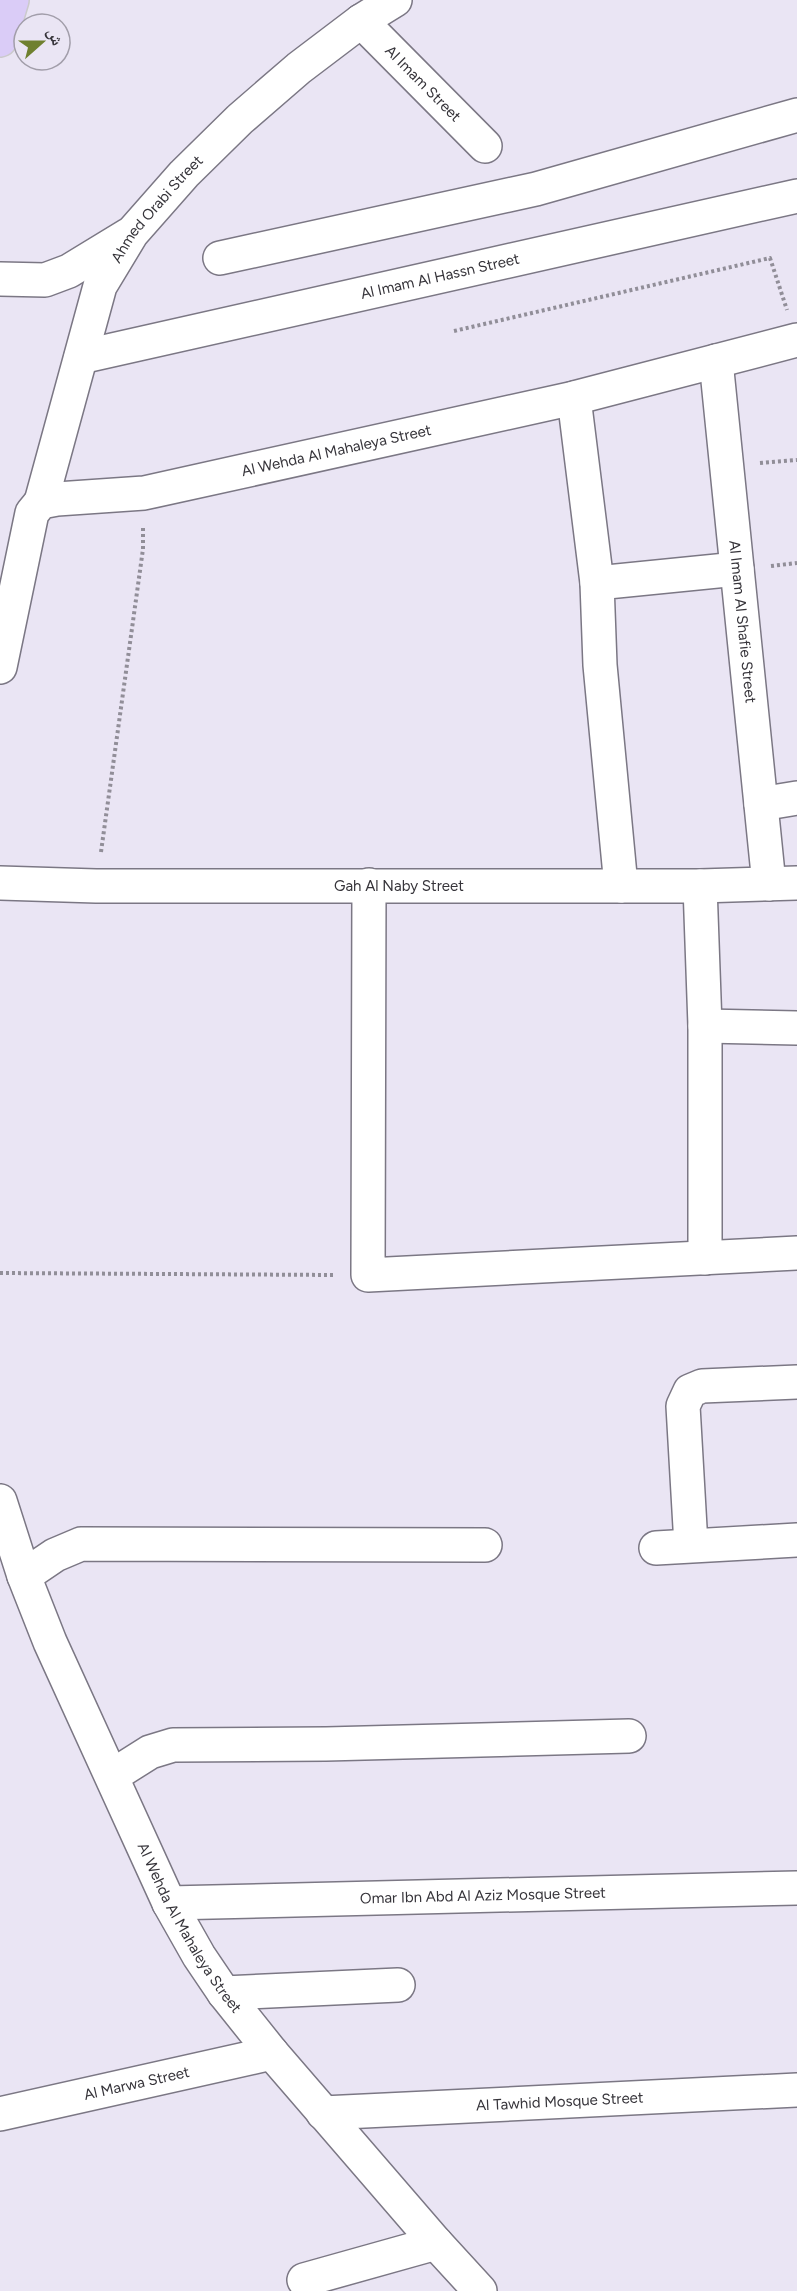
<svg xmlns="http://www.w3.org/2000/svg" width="797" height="2291" viewBox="0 0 797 2291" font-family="Figtree,'Noto Naskh Arabic',sans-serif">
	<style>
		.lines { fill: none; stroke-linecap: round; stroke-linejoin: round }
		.street-casing { stroke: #7b7784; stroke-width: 36 }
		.highway-casing { stroke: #cbcacc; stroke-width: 36 }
		.path { stroke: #918e98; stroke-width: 4; stroke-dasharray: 3 3; stroke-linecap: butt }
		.street { stroke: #fff; stroke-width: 33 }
		.highway { stroke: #daccf7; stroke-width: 33 }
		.labels { text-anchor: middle; stroke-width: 6; stroke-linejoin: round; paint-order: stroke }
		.street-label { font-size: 15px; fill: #36343a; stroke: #eae5f4 }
	</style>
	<rect width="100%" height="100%" fill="#eae5f4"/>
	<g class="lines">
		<g class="street-casing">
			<g id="street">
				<path id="s1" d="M361 21 485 146"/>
				<polyline points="220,258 536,189 797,115"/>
				<polyline points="0,279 45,280 69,271 128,235"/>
				<path id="s2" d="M81 357 797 196"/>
				<path id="s3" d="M716 361 769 884"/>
				<polyline points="574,398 597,583"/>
				<path id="s4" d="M41 502 100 286 132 233 184 174 240 119 299 68 361 21 395 0"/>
				<path id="s5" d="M0 667 32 513 41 502 57 499 144 493 574 398 797 340"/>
				<polyline points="761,804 797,798"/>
				<path id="s6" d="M0 883 96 886H700L797 883"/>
				<polyline points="369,885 368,1275 797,1253"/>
				<polyline points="621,886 600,665 597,583 737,569"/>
				<polyline points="700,886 705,1026 705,1258"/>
				<polyline points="705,1026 797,1028"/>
				<path id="s7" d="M0 1501 24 1576 50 1642 169 1903 199 1956 224 1993 272 2053 436 2243 480 2291"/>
				<polyline points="691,1545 683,1406 690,1391 702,1386 797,1382"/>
				<polyline points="656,1548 797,1540"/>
				<polyline points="24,1576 55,1555 81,1544 485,1545"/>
				<polyline points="112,1776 150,1752 173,1745 326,1744 629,1736"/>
				<path id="s8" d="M169 1903 797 1888"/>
				<polyline points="224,1993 398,1985"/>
				<path id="s9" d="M323 2113 797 2090"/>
				<path id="s10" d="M0 2114 272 2053"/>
				<polyline points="304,2280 436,2243"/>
			</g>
		</g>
		<g class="highway-casing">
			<polyline id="highway" points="0,40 12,0"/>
		</g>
		<g class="path">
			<polyline points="454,331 770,258 787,310"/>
			<polyline points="760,463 797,460"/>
			<polyline points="771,566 797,563"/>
			<polyline points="101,852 143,549 143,526"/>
			<polyline points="0,1273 335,1275"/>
		</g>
		<use href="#street" class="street"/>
		<use href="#highway" class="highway"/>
	</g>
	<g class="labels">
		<g class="street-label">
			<text dy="5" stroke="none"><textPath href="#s1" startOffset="88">Al Imam Street</textPath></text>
			<text dy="5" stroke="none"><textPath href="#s4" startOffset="320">Ahmed Orabi Street</textPath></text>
			<text dy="5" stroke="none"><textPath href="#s2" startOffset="368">Al Imam Al Hassn Street</textPath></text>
			<text dy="5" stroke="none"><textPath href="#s5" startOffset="472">Al Wehda Al Mahaleya Street</textPath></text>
			<text dy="5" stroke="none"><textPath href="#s3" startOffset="262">Al Imam Al Shafie Street</textPath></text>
			<text dy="5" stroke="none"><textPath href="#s6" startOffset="399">Gah Al Naby Street</textPath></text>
			<text dy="5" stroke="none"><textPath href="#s8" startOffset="314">Omar Ibn Abd Al Aziz Mosque Street</textPath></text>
			<text dy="5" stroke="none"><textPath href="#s7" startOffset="468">Al Wehda Al Mahaleya Street</textPath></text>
			<text dy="5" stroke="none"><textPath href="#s10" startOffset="140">Al Marwa Street</textPath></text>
			<text dy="5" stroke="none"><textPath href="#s9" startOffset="237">Al Tawhid Mosque Street</textPath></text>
		</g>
	</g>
	<g transform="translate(42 42) rotate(69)"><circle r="28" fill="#eae5f4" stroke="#a29eaa" stroke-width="1.5"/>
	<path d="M0-4.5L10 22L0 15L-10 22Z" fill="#6f802f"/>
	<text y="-9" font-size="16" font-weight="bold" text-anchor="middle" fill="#36343a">ش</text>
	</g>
</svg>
